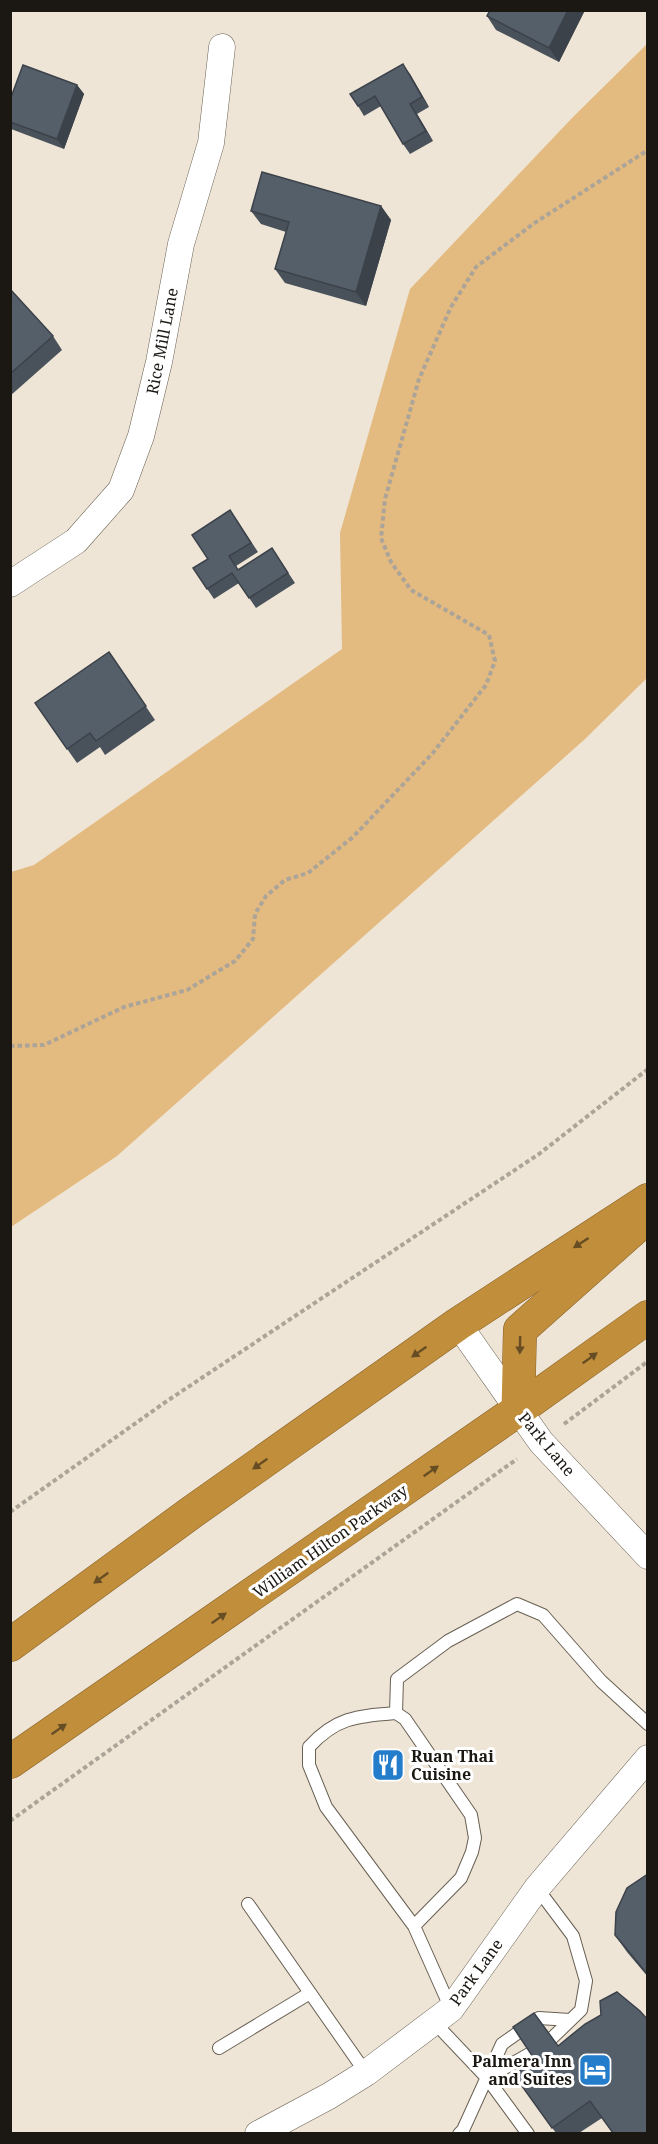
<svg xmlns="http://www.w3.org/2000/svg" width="658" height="2144" viewBox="0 0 658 2144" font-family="'Noto Serif',serif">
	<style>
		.grass { fill: #e3ba7f }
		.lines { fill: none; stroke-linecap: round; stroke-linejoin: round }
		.lane-casing { stroke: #686053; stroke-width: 14 }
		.street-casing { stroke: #686053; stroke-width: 27 }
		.highway-casing { stroke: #87642d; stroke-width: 34 }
		.path { stroke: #aca498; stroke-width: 4; stroke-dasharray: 4.5 3; stroke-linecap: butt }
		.lane { stroke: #fff; stroke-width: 12 }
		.street { stroke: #fff; stroke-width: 26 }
		.highway { stroke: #c18e3b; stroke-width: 33 }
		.wall { fill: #49525b }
		.shaded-wall { fill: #3c424a }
		.building { fill: #555f6a; stroke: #3c424a; stroke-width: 1.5 }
		.oneway { fill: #664d24 }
		.labels { text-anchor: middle; stroke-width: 6; stroke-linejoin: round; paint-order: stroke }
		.street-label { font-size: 16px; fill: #1b1712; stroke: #fff }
		.poi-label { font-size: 16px; font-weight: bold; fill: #1b1712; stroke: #fff; text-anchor: start }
	</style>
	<rect width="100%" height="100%" fill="#efe5d6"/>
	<polygon class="grass" points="647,44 647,678 585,739 117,1156 11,1227 11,872 34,865 342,649 340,533 410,289 573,117"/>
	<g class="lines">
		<g class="lane-casing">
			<g id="lane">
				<polyline points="396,1713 397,1679 448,1641 517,1604 543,1615 601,1681 648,1724"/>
				<polyline points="537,1888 573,1936 586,1981 581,2010 552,2038"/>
				<polyline points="248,1904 366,2073"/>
				<path d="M414 1926 461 1878 472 1852 475 1838 471 1815 405 1719 396 1713C358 1716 336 1717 309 1747V1765L326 1807 414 1926 451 2009"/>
				<polyline points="434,2022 487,2078 531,2053"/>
				<polyline points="219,2048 310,1993"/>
				<polyline points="487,2078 528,2134"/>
				<polyline points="459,2134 463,2130 502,2044 539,2018 570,2020"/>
			</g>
		</g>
		<g class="street-casing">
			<g id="street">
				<polyline points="10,584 76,541 121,490 141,436 159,362 181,244 211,143 222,47"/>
				<polyline points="458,1324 541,1442 648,1556"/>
				<polyline points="258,2134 329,2096 366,2073 451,2009 537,1888 648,1758"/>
			</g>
		</g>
		<g class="highway-casing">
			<g id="highway">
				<polyline points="518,1410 520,1330 637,1226"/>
				<polyline points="10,1645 192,1512 458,1324 648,1200"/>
				<polyline points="10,1762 518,1410 648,1317"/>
			</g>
		</g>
		<g class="path">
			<polyline points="10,1046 44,1045 124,1007 187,990 235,961 253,939 255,914 266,896 285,880 308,873 353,837 432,754 486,685 495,661 489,635 411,590 391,562 381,538 385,499 419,379 451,307 476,267 533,224 648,150"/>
			<polyline points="564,1424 647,1362"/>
			<polyline points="10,1512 167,1401 539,1154 648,1069"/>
			<polyline points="10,1821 517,1459"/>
		</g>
		<use href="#lane" class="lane"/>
		<use href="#street" class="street"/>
		<use href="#highway" class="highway"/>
	</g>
	<g class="wall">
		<polygon points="585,10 559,62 496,30 487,16"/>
		<polygon points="410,74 429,107 417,114 433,141 410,154 403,144 381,106 364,116 358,106"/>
		<polygon points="77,85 84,94 64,149 11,129 10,100"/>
		<polygon points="381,206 391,220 366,306 285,283 275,269 286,232 261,224 251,211"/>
		<polygon points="10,289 53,336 62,350 10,396"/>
		<polygon points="237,520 258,552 236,566 238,570 272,548 295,583 256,608 239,583 214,599 193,568 208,559"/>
		<polygon points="109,652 155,720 105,755 100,747 77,763 35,703"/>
		<polygon points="648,1874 648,1977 627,1952 615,1935"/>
		<polygon points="601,2015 602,2118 579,2133 556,2133 514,2075 558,2046"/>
	</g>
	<g class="shaded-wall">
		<polygon points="568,10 585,10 559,62 549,48"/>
		<polygon points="403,64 410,74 429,107 422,97"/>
		<polygon points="77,85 84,94 64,149 57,139"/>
		<polygon points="410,104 417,114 433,141 426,131"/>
		<polygon points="381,206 391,220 366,306 356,292"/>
	</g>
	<g class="building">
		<polygon points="490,10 568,10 549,48 487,16"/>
		<polygon points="403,64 422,97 410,104 426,131 403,144 375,96 358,106 350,94"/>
		<polygon points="23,65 77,85 57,139 10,122 10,100"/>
		<polygon points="262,172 381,206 356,292 275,269 289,222 251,211"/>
		<polygon points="10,289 53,336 10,374"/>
		<polygon points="230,510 251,543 229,556 238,570 272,548 288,573 249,598 232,573 207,589 193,568 208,559 192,535"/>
		<polygon points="109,652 146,706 96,741 90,733 67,749 35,703"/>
		<polygon points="648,1874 648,1975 615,1935 616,1912 627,1888"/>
		<polygon points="617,1992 640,2011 648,2020 648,2133 613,2133 590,2101 552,2128 514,2075 535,2060 513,2027 534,2013 558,2046 585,2024 601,2015 600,2001"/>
	</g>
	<defs><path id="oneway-solid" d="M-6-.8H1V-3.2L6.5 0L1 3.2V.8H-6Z" transform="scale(1.5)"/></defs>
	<g class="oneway">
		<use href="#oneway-solid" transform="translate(581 1243) rotate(147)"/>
		<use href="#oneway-solid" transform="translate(520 1345) rotate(91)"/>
		<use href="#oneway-solid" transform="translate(419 1352) rotate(145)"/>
		<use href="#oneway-solid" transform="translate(590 1358) rotate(-36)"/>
		<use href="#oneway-solid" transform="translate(260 1464) rotate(145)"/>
		<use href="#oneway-solid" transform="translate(431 1471) rotate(-35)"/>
		<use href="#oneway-solid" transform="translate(101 1578) rotate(144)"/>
		<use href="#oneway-solid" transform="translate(219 1618) rotate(-35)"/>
		<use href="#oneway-solid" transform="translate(59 1729) rotate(-35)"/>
	</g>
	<defs>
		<g id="restaurant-square" transform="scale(1.725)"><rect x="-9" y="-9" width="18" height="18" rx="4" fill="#247dcb" stroke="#fff"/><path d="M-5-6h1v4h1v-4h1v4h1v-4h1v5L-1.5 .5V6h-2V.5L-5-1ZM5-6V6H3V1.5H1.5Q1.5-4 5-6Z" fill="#fff"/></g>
		<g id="hotel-square" transform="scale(1.725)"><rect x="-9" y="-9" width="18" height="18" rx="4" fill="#247dcb" stroke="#fff"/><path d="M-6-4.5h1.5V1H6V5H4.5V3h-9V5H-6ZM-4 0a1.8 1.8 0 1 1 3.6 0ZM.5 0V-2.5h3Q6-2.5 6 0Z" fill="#fff"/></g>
	</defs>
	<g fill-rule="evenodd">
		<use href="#restaurant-square" x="388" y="1765"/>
		<use href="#hotel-square" x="595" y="2070"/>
	</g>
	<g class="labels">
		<g class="street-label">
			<text transform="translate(162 341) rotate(-79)" y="6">Rice Mill Lane</text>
			<text transform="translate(547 1444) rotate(50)" y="6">Park Lane</text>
			<text transform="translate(330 1541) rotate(-35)" y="6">William Hilton Parkway</text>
			<text transform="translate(476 1972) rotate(-54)" y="6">Park Lane</text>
		</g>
		<g class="poi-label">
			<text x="411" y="1762">Ruan Thai<tspan x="411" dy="18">Cuisine</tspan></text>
			<text x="572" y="2067" text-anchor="end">Palmera Inn<tspan x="572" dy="18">and Suites</tspan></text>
		</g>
	</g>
	<rect width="658" height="2144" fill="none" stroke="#1b1712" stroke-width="24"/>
</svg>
